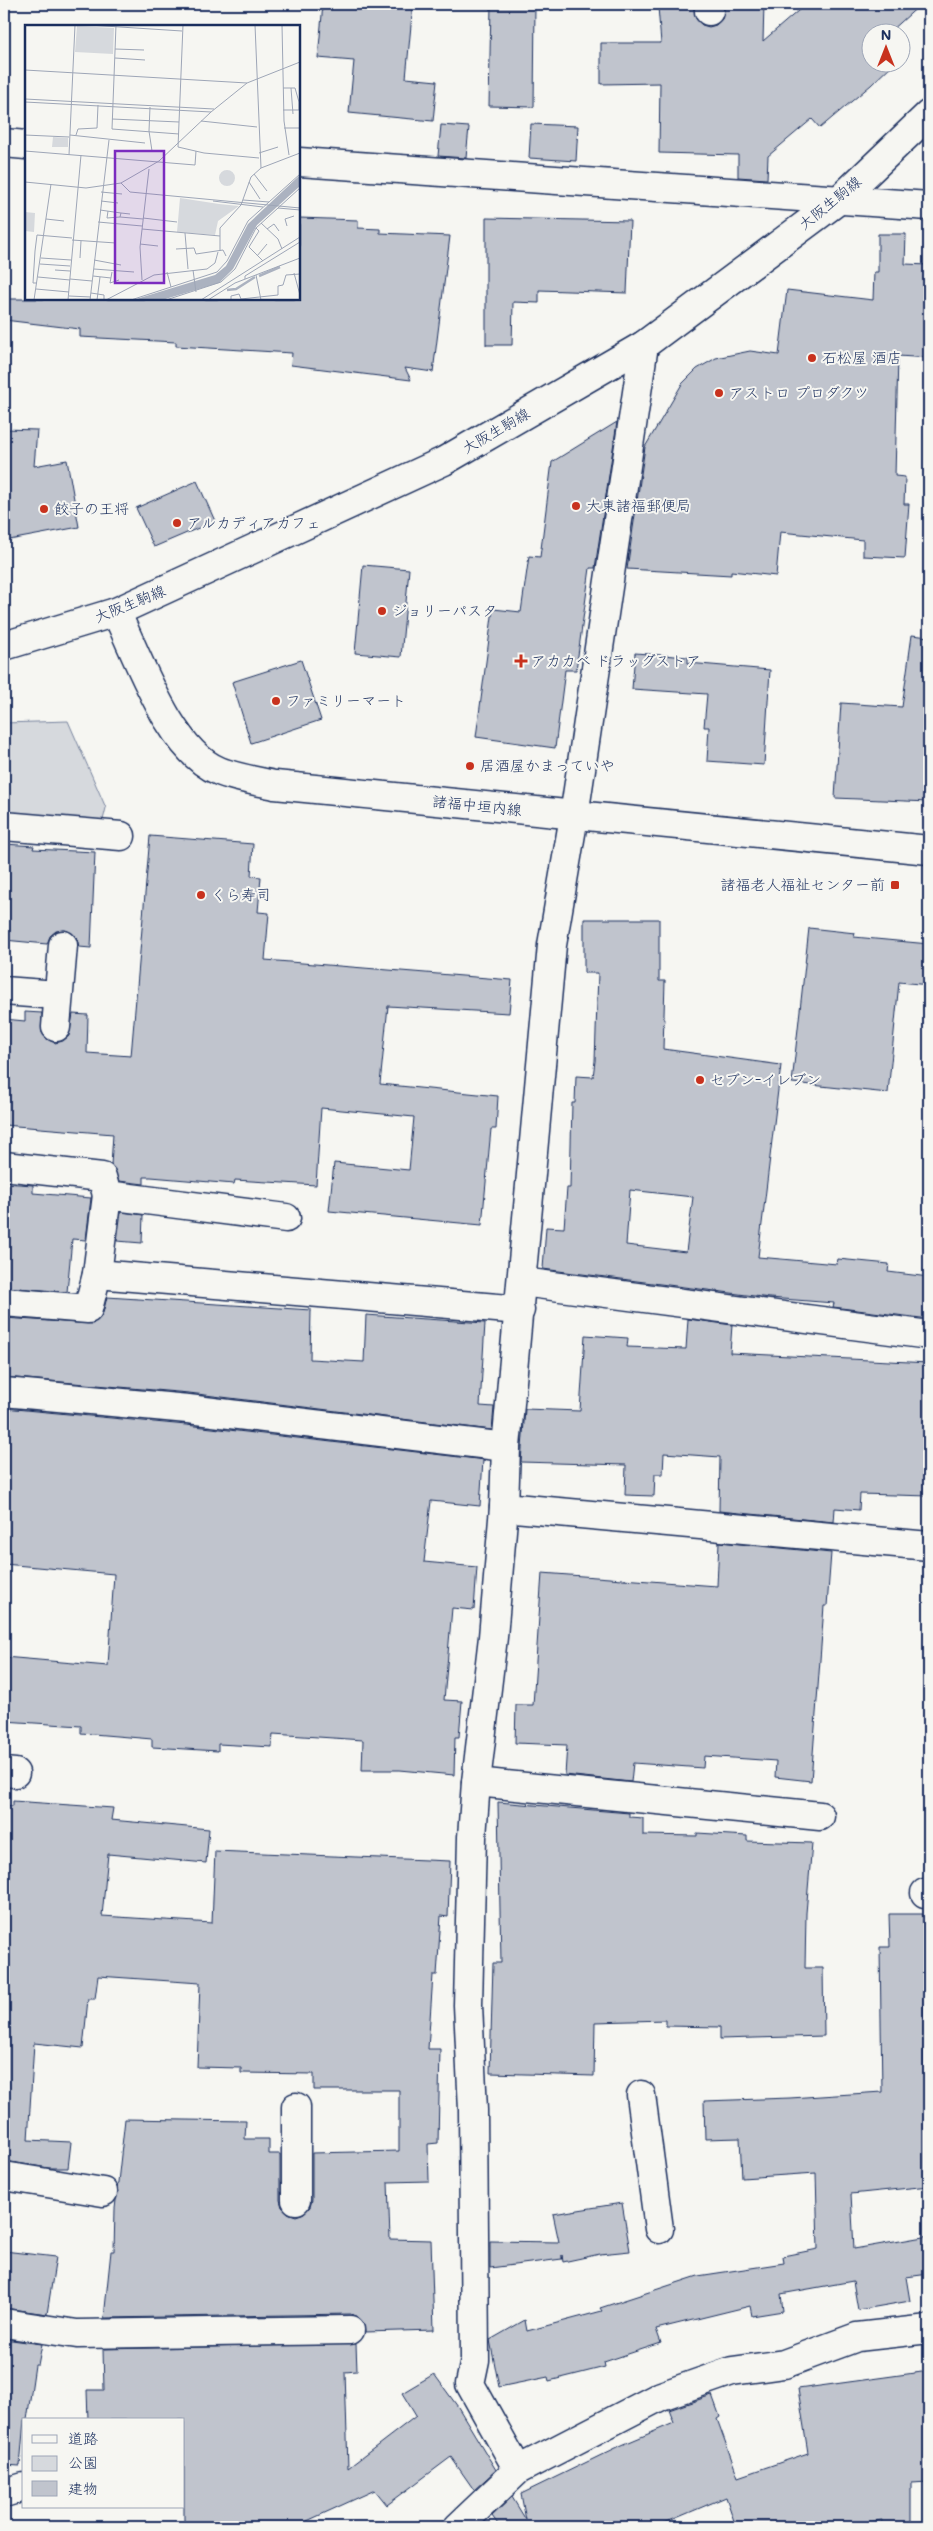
<svg xmlns="http://www.w3.org/2000/svg" width="933" height="2531" viewBox="0 0 933 2531" font-family="Mali,'Klee One',sans-serif">
	<style>
		.green { fill: #d6d9dd; stroke: #78849e }
		.building { fill: #c0c4cd; stroke: #1b2f5e; fill-rule: evenodd }
		.lines { fill: none; stroke-linecap: round; stroke-linejoin: round }
		.minor-casing { stroke: #1b2f5e; stroke-width: 31 }
		.major-casing { stroke: #1b2f5e; stroke-width: 31 }
		.minor { stroke: #f6f6f2; stroke-width: 28 }
		.major { stroke: #f6f6f2; stroke-width: 28 }
		.poi-dot { fill: #c8321e; stroke: #f6f6f2; stroke-width: 2 }
		.labels { text-anchor: middle; stroke-width: 4; stroke-linejoin: round; paint-order: stroke }
		.street-label { font-size: 15px; fill: #1b2f5e; stroke: #f6f6f2 }
		.poi-label { font-size: 15px; fill: #1b2f5e; stroke: #f6f6f2; text-anchor: start }
		.inset-river { fill: none; stroke: #abb2c0; stroke-width: 2.5 }
		.inset-road { fill: none; stroke: #9ea6b7; stroke-width: 1 }
		.view { fill: #7b2cbf; fill-opacity: 0.15; stroke: #7b2cbf; stroke-width: 2.5 }
		.inset-edge { fill: none; stroke: #1b2f5e; stroke-width: 2.5 }
	</style>
	<rect width="100%" height="100%" fill="#f6f6f2"/>
	<filter id="ink" filterUnits="userSpaceOnUse"><feTurbulence type="fractalNoise" baseFrequency=".02" numOctaves="2"/><feDisplacementMap in="SourceGraphic" scale="10" xChannelSelector="R" yChannelSelector="G"/><feConvolveMatrix kernelMatrix="1 2 1 2 8 2 1 2 1" color-interpolation-filters="sRGB"/></filter>
	<g filter="url(#ink)">
		<polygon class="green" points="68,721 106,808 103,820 4,812 4,723"/>
		<g class="building">
			<polygon points="323,4 413,4 406,78 437,81 433,121 349,113 354,61 318,58"/>
			<polygon points="491,4 535,4 534,107 489,106"/>
			<polygon points="693,4 696,19 702,25 709,27 716,25 722,19 725,4 764,4 763,41 806,4 921,4 890,32 870,32 870,62 895,62 871,85 820,128 812,119 768,156 767,179 738,177 738,155 659,153 660,83 601,84 601,43 661,43 658,7"/>
			<polygon points="900,43 908,51 900,57"/>
			<polygon points="531,124 578,126 576,161 529,158"/>
			<polygon points="441,125 469,127 466,158 438,156"/>
			<polygon points="299,218 358,220 358,228 380,229 380,233 450,236 433,372 405,368 411,380 291,365 292,353 176,346 176,342 80,337 80,329 4,320 4,299 299,299"/>
			<polygon points="486,218 630,221 627,293 539,290 539,303 513,302 512,345 486,345"/>
			<polygon points="878,234 906,234 905,264 929,265 929,358 898,356 895,476 905,477 904,504 909,504 905,558 863,556 863,540 780,532 776,576 731,571 731,575 627,569 645,447 682,384 697,369 716,358 750,351 779,355 787,290 873,300 874,272 878,272"/>
			<polygon points="617,422 595,568 590,568 576,670 565,670 555,748 476,737 493,609 521,612 529,556 540,557 552,462"/>
			<polygon points="4,429 37,430 34,466 67,460 79,527 4,541"/>
			<polygon points="197,481 215,521 154,547 136,508"/>
			<polygon points="363,565 409,569 401,657 355,653"/>
			<polygon points="912,635 929,637 929,802 835,798 841,703 902,707"/>
			<polygon points="635,653 688,657 688,663 770,670 764,765 707,761 709,727 704,727 707,694 632,689"/>
			<polygon points="301,660 321,720 251,743 232,682"/>
			<polygon points="150,836 253,844 251,876 261,877 258,912 269,913 265,960 512,980 509,1013 388,1006 380,1084 498,1096 496,1129 491,1129 482,1225 329,1211 334,1163 409,1170 414,1117 321,1108 316,1185 235,1180 234,1184 151,1177 144,1177 144,1184 119,1181 111,1165 113,1134 4,1125 8,1057 4,1057 4,1019 25,1021 25,1012 42,1013 42,1033 47,1039 55,1043 63,1041 69,1036 73,1014 88,1015 87,1053 131,1056"/>
			<polygon points="5,844 34,846 33,849 95,852 91,948 79,947 77,938 72,933 65,930 56,931 50,936 47,944 4,940"/>
			<path d="M584 919H659V981H665L663 1049 781 1065 758 1257 837 1264 838 1259 889 1264 888 1272 929 1277V1319L833 1307 834 1303 770 1298 543 1269 546 1227 564 1228 567 1188H570L572 1103H575L576 1076 593 1077 595 1061 598 973H584ZM630 1190 693 1197 686 1252 626 1245Z"/>
			<polygon points="809,928 855,933 854,937 929,944 929,985 899,982 888,1093 792,1083"/>
			<polygon points="4,1183 33,1185 33,1193 91,1198 86,1240 72,1239 67,1292 4,1287"/>
			<polygon points="121,1212 143,1215 142,1243 117,1241"/>
			<polygon points="107,1297 311,1310 310,1359 364,1362 366,1315 485,1323 480,1406 494,1407 492,1430 189,1393 4,1377 4,1318 93,1324 103,1313"/>
			<polygon points="688,1319 732,1325 730,1353 929,1363 929,1496 860,1494 859,1510 835,1508 834,1522 719,1511 720,1457 664,1453 663,1474 655,1474 654,1496 625,1495 626,1465 521,1462 525,1409 580,1411 585,1335 628,1338 627,1347 686,1349"/>
			<polygon points="4,1408 186,1425 485,1460 483,1460 480,1506 431,1501 424,1562 477,1567 474,1610 452,1608 444,1700 462,1701 459,1737 455,1737 454,1775 400,1770 362,1770 363,1740 273,1734 272,1747 218,1744 218,1751 152,1747 152,1739 81,1733 81,1726 4,1721 4,1657 108,1666 114,1574 4,1564"/>
			<polygon points="719,1542 831,1553 827,1606 824,1606 811,1781 775,1777 776,1761 704,1756 703,1768 633,1763 631,1782 565,1775 567,1745 515,1743 516,1705 533,1705 542,1573 717,1586"/>
			<polygon points="13,1801 113,1808 111,1820 209,1829 206,1863 108,1854 102,1916 212,1923 215,1851 450,1861 448,1917 441,1916 437,1975 433,1975 428,2049 440,2049 438,2143 428,2144 429,2181 388,2182 390,2239 431,2240 434,2330 365,2332 363,2322 357,2316 350,2314 104,2318 111,2251 114,2251 115,2209 125,2119 246,2121 245,2139 269,2139 269,2154 280,2154 280,2200 282,2207 288,2213 296,2216 304,2213 310,2207 312,2200 312,2153 399,2151 399,2090 314,2090 314,2074 241,2073 241,2068 197,2067 200,1983 98,1976 95,1999 88,1999 83,2048 34,2043 28,2140 71,2142 68,2168 49,2168 4,2161 4,1805 13,1806"/>
			<polygon points="498,1802 629,1813 629,1817 643,1818 643,1835 697,1836 697,1833 747,1836 747,1841 812,1843 806,1913 805,1968 823,1968 824,2036 720,2039 720,2027 666,2026 666,2020 595,2022 594,2076 490,2073 493,1963 501,1963"/>
			<polygon points="889,1914 923,1914 924,2086 929,2085 929,2186 851,2194 854,2249 929,2236 929,2274 906,2277 910,2301 858,2310 853,2281 781,2294 783,2311 752,2316 750,2306 656,2329 661,2343 604,2362 605,2367 549,2381 548,2377 499,2387 490,2340 525,2320 527,2331 602,2311 600,2308 698,2276 784,2263 783,2256 818,2249 816,2173 742,2178 740,2138 705,2139 704,2101 790,2098 882,2092 880,1947 890,1947"/>
			<polygon points="622,2203 630,2251 600,2254 563,2262 562,2255 562,2259 490,2268 490,2241 559,2242 553,2214"/>
			<polygon points="4,2251 56,2257 47,2314 4,2308"/>
			<polygon points="4,2339 42,2344 38,2365 35,2365 27,2420 24,2420 20,2466 4,2465"/>
			<polygon points="356,2344 357,2371 345,2372 348,2468 416,2416 402,2393 434,2374 458,2407 496,2470 474,2490 451,2457 387,2505 375,2490 307,2521 308,2527 184,2527 184,2420 88,2420 87,2390 104,2390 103,2349"/>
			<polygon points="929,2371 929,2482 911,2483 911,2527 882,2527 882,2520 836,2527 736,2527 726,2497 655,2527 500,2527 492,2516 512,2497 526,2520 521,2494 622,2445 674,2423 669,2410 712,2395 720,2417 717,2419 738,2477 808,2453 798,2389"/>
		</g>
		<g class="lines">
			<g class="minor-casing">
				<g id="minor">
					<polyline points="709,4 709,11"/>
					<polyline points="4,143 26,145"/>
					<polyline points="299,162 929,206"/>
					<path d="M116 612C139 659 170 751 219 771 236 778 257 781 275 785L929 850"/>
					<polyline points="4,826 121,836"/>
					<polyline points="4,991 57,995"/>
					<polyline points="56,1027 63,945"/>
					<polyline points="4,1166 102,1177 107,1195"/>
					<polyline points="286,1218 107,1195 97,1274 520,1310"/>
					<polyline points="522,1282 929,1335"/>
					<polyline points="4,1302 88,1309 97,1274"/>
					<polyline points="4,1392 188,1409 506,1447"/>
					<polyline points="504,1507 929,1546"/>
					<polyline points="4,1772 15,1773"/>
					<polyline points="476,1782 820,1816"/>
					<polyline points="925,1893 929,1893"/>
					<polyline points="641,2095 659,2229"/>
					<polyline points="4,2176 103,2192"/>
					<polyline points="296,2200 296,2107"/>
					<polyline points="4,2323 77,2334 350,2330"/>
					<polyline points="518,2470 470,2384 475,2360 473,2110 468,2005 472,1837 476,1782 493,1637 504,1507 506,1447 552,945 574,816 644,345"/>
					<polyline points="4,2493 24,2487"/>
					<polyline points="458,2527 518,2470 661,2396 732,2371 784,2364 857,2337 929,2329"/>
				</g>
			</g>
			<g class="major-casing">
				<polyline id="major" points="4,646 116,612 444,461 644,345 840,199 929,114"/>
			</g>
			<use href="#minor" class="minor"/>
			<use href="#major" class="major"/>
		</g>
	</g>
	<g class="poi-dot">
		<circle cx="812" cy="358" r="5"/>
		<circle cx="719" cy="393" r="5"/>
		<circle cx="576" cy="506" r="5"/>
		<circle cx="44" cy="509" r="5"/>
		<circle cx="177" cy="523" r="5"/>
		<circle cx="382" cy="611" r="5"/>
		<path d="M518.5 653.5h5v5h5v5h-5v5h-5v-5h-5v-5h5z"/>
		<circle cx="276" cy="701" r="5"/>
		<circle cx="470" cy="766" r="5"/>
		<rect x="890" y="880" width="10" height="10" rx="2.5"/>
		<circle cx="201" cy="895" r="5"/>
		<circle cx="700" cy="1080" r="5"/>
	</g>
	<g class="labels">
		<g class="street-label">
			<text transform="translate(830 203) rotate(-39)" y="5">大阪生駒線</text>
			<text transform="translate(496 431) rotate(-30)" y="5">大阪生駒線</text>
			<text transform="translate(130 604) rotate(-22)" y="5">大阪生駒線</text>
			<text transform="translate(477 806) rotate(6)" y="5">諸福中垣内線</text>
		</g>
		<g class="poi-label">
			<text x="822" y="363">石松屋 酒店</text>
			<text x="729" y="398">アストロ プロダクツ</text>
			<text x="586" y="511">大東諸福郵便局</text>
			<text x="54" y="514">餃子の王将</text>
			<text x="187" y="528">アルカディアカフェ</text>
			<text x="392" y="616">ジョリーパスタ</text>
			<text x="531" y="666">アカカベ ドラッグストア</text>
			<text x="286" y="706">ファミリーマート</text>
			<text x="480" y="771">居酒屋かまっていや</text>
			<text x="885" y="890" text-anchor="end">諸福老人福祉センター前</text>
			<text x="211" y="900">くら寿司</text>
			<text x="710" y="1085">セブン-イレブン</text>
		</g>
	</g>
	<g transform="translate(25 25)">
		<rect width="275" height="275" fill="#f6f6f2"/>
		<path d="M52 1 89 3 88 29 50 27ZM28 112 43 113V122H27ZM194 153a8 8 0 1 1 16 0a8 8 0 1 1-16 0ZM155 173 194 179 214 181 193 196 190 210 152 207ZM0 187 10 188 9 207 0 206Z" fill="#d6d9dd"/>
		<path d="M275 150V161L232 200 208 244 194 258 137 275H108L190 250 201 241 223 199Z" fill="#abb2c0"/>
		<path class="inset-river" d="M234 251 255 242M202 265 211 264 230 252"/>
		<path class="inset-road" d="M64 0 157 6M91 0 87 104 154 109M158 0 153 122 179 128 234 133M230 0 236 143M257 0 259 96 264 130M90 24 119 25M90 33 120 35M0 45 222 58M258 63H270L274 77V85H258M266 63 268 89M0 74 189 84M0 77 186 87M125 82 124 106 127 126M87 94 154 97M176 96 232 102M259 103H275M0 110 44 112M45 110 120 118M51 110 53 104 72 103 73 80M0 126 170 140 171 126M234 128 253 122M44 130 50 0M229 149 242 166M0 157 61 163 96 158 134 136 186 87 222 58 275 37M224 157 235 174M96 158 105 167 275 183M76 167 97 169M218 175 244 177M76 176 93 178M188 176 238 182M253 183 275 185M75 185 96 188M83 186 82 193 95 192M105 189 96 188 95 192 118 194M118 193 152 197M21 194 39 196M73 197 117 201M236 198 253 214 257 224M262 201 260 194 269 191M117 204 195 211M242 204 249 199 254 206M160 208 163 244M47 215 91 218M115 219 133 221M224 222 234 206 231 203M224 222 238 236M151 224 169 223 171 229 198 225 201 231M10 226 12 210 47 213M10 226 8 258H12M195 226V203L216 180 226 152 236 143 275 128M232 231 242 219M16 233 46 235M55 233 56 216M69 235 96 240M15 239 45 241M69 244 109 247M30 245 45 246M168 245 171 267M87 247 85 258 94 255M142 247 146 262M269 248 275 270M231 250 236 275M68 251 86 253M13 252 45 255M45 254 67 256M220 254V251L275 217M117 255 115 222 124 144M11 264 44 267M66 268 79 270V275M44 271 66 272M9 275 26 159M43 275 56 130M65 275 84 115M72 275 75 252M81 275 129 250 182 244 190 238 193 227M106 275 192 247 202 236 223 196 275 149M141 275 196 257 210 244 231 203 275 163M176 275 275 212M183 275 210 258 275 233M206 275V271L214 269 216 274 253 270V261L258 260 261 250 275 249"/>
		<path class="view" d="M90 126H139V258H90Z"/>
		<rect width="275" height="275" class="inset-edge"/>
	</g>
	<rect width="933" height="2531" fill="none" stroke="#f6f6f2" stroke-width="20"/>
	<rect x="10" y="10" width="913" height="2511" fill="none" stroke="#1b2f5e" stroke-width="2" filter="url(#ink)"/>
	<rect x="22" y="2418" width="162" height="90" fill="#f6f6f2" stroke="#9ea6b7"/>
	<rect x="32" y="2435" width="25" height="8" fill="#f6f6f2" stroke="#9ea6b7"/>
	<text x="68" y="2444" font-size="15" fill="#1b2f5e">道路</text>
	<rect x="32" y="2456" width="25" height="15" fill="#d6d9dd" stroke="#9ea6b7"/>
	<text x="68" y="2468" font-size="15" fill="#1b2f5e">公園</text>
	<rect x="32" y="2481" width="25" height="15" fill="#c0c4cd" stroke="#9ea6b7"/>
	<text x="68" y="2494" font-size="15" fill="#1b2f5e">建物</text>
	<g transform="translate(886 48)"><circle r="24" fill="#f6f6f2" stroke="#9ea6b7"/>
	<path d="M0-4L9 19L0 12L-9 19Z" fill="#c8321e"/>
	<text y="-8" font-size="14" font-weight="bold" text-anchor="middle" fill="#1b2f5e">N</text>
	</g>
</svg>
